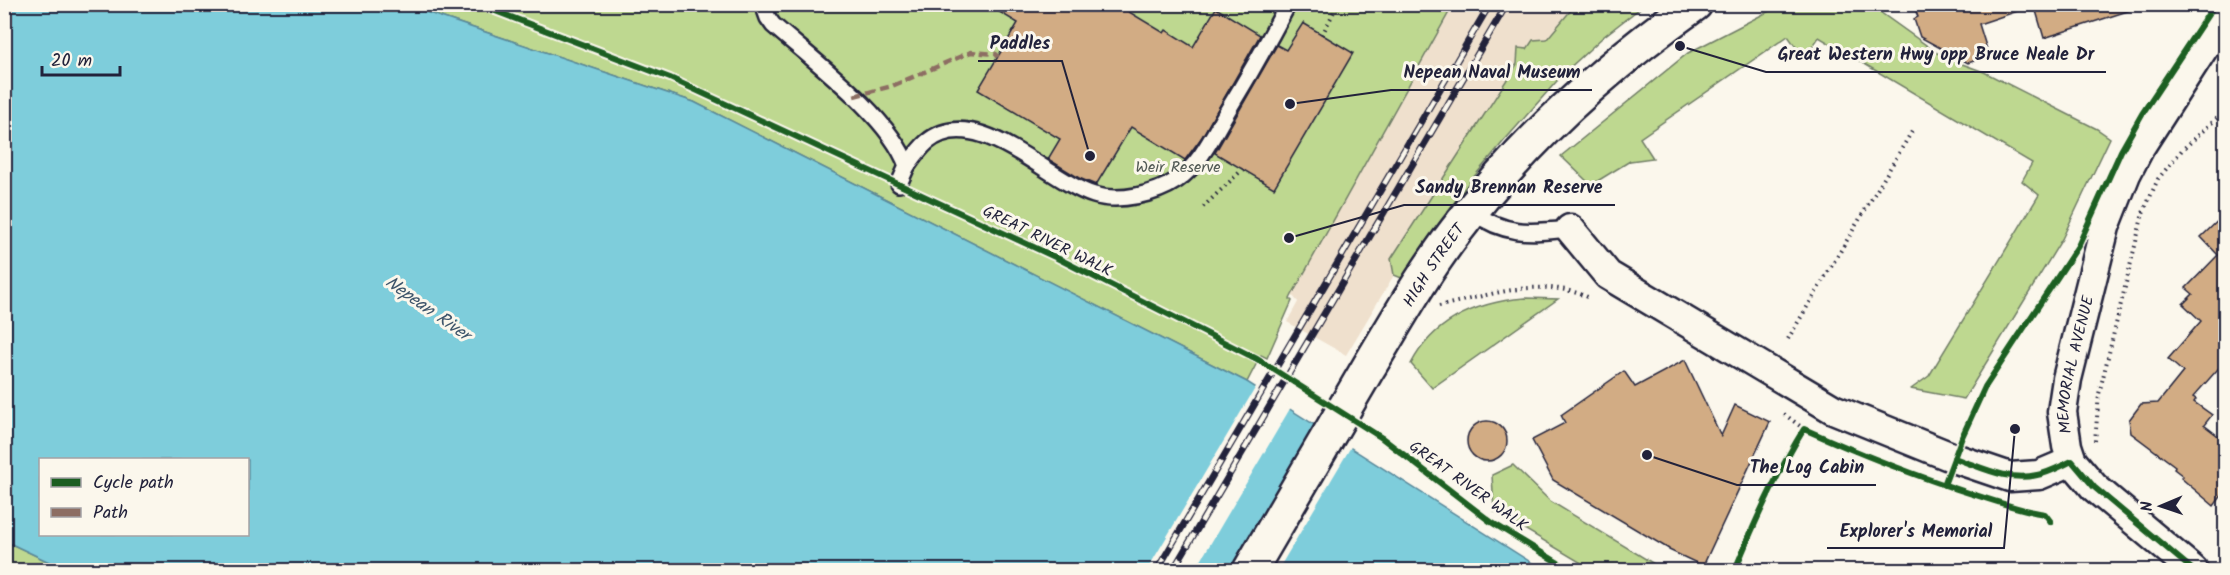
<svg xmlns="http://www.w3.org/2000/svg" width="2230" height="575" viewBox="0 0 2230 575" font-family="Kalam,sans-serif">
	<style>
		.built { fill: #efe0cd }
		.green { fill: #bed890; stroke: #707d66; stroke-width: 1.5 }
		.water { fill: #7ecddb; stroke: #59899b; stroke-width: 1.5; fill-rule: evenodd }
		.pier { fill: #fbf7ec }
		.building { fill: #d2ac84; stroke: #22223b; stroke-width: 1.5 }
		.lines { fill: none; stroke-linecap: round; stroke-linejoin: round }
		.lane-casing { stroke: #22223b; stroke-width: 20 }
		.street-casing { stroke: #22223b; stroke-width: 33 }
		.highway-casing { stroke: #22223b; stroke-width: 38 }
		.path { stroke: #22223b; stroke-width: 4; stroke-dasharray: 1.5 4.5; stroke-linecap: butt }
		.lane { stroke: #fbf7ec; stroke-width: 15 }
		.street { stroke: #fbf7ec; stroke-width: 28 }
		.highway { stroke: #fbf7ec; stroke-width: 33 }
		.rail-casing { stroke: #22223b; stroke-width: 7 }
		.rail { stroke: #fbf7ec; stroke-width: 4.5; stroke-dasharray: 14; stroke-linecap: butt }
		.quiet { stroke: #8d6e63; stroke-width: 4.5; stroke-dasharray: 9 4.5; stroke-linecap: butt }
		.cycleway-casing { stroke: #fbf7ec; stroke-width: 10 }
		.cycleway { stroke: #1b5e20; stroke-width: 6 }
		.labels { text-anchor: middle; stroke-width: 6; stroke-linejoin: round; paint-order: stroke }
		.park-label { font-size: 16px; fill: #515954; stroke: #fbf7ec }
		.street-label { font-size: 16px; fill: #22223b; stroke: #fbf7ec }
		.water-label { font-size: 18px; font-style: italic; fill: #3e556b; stroke: #fbf7ec }
		.leader { fill: none; stroke: #22223b; stroke-width: 2 }
		.callout-dot { fill: #22223b; stroke: #fbf7ec; stroke-width: 2 }
		.callout-label { font-size: 18px; text-anchor: middle; font-weight: bold; fill: #22223b; stroke: #fbf7ec; stroke-width: 6; stroke-linejoin: round; paint-order: stroke }
	</style>
	<rect width="100%" height="100%" fill="#fbf7ec"/>
	<filter id="ink" filterUnits="userSpaceOnUse"><feTurbulence type="fractalNoise" baseFrequency=".0167" numOctaves="2"/><feDisplacementMap in="SourceGraphic" scale="12" xChannelSelector="R" yChannelSelector="G"/><feConvolveMatrix kernelMatrix="1 2 1 2 8 2 1 2 1" color-interpolation-filters="sRGB"/></filter>
	<g filter="url(#ink)">
		<polygon class="built" points="1453,5 1572,5 1572,9 1547,39 1533,40 1527,49 1518,49 1517,64 1392,259 1394,275 1346,355 1287,322 1298,302 1292,295"/>
		<g class="green">
			<polygon points="405,5 1453,5 1292,295 1290,299 1292,301 1267,358 1261,355 1247,382 694,102"/>
			<polygon points="1572,5 1644,5 1603,37 1564,73 1503,142 1467,185 1428,238 1404,279 1394,275 1391,259 1517,64 1518,48 1527,49 1533,40 1547,39 1572,9"/>
			<polygon points="1781,5 1870,5 1943,57 1984,72 2097,129 2110,138 2062,239 1964,399 1911,389 1929,376 2039,195 2022,181 2032,163 1819,37 1807,55 1801,54 1788,36 1640,138 1653,158 1630,161 1591,185 1561,156 1688,53"/>
			<path d="M1525 298 1558 299 1432 388 1411 364C1434 320 1478 302 1525 298Z"/>
			<polygon points="1513,465 1550,501 1664,570 1593,570 1494,511 1492,475"/>
			<polygon points="4,541 5,541 66,570 5,570"/>
		</g>
		<path class="water" d="M4 5H405L694 102 1247 382 1543 570H66L5 541ZM40 460H248V534H40Z"/>
		<g class="pier">
			<polygon points="1257,385 1291,407 1195,570 1147,570"/>
			<polygon points="1319,425 1352,445 1278,570 1233,570"/>
		</g>
		<g class="building">
			<polygon points="986,4 1116,4 1164,33 1166,30 1193,47 1216,8 1260,35 1202,137 1185,160 1131,127 1096,185 1079,178 1048,159 1060,139 978,90 1018,23"/>
			<polygon points="1913,4 2024,4 2024,9 1979,24 1989,56 1968,63 1920,37 1914,19 1918,17"/>
			<polygon points="2034,4 2133,4 2134,9 2044,38"/>
			<polygon points="1303,23 1353,53 1274,188 1215,153 1277,45 1286,50"/>
			<polygon points="2226,213 2226,360 2193,397 2196,399 2194,402 2212,415 2204,425 2226,442 2226,490 2214,506 2181,478 2183,476 2174,469 2175,466 2131,433 2129,420 2141,404 2158,403 2183,372 2168,359 2201,321 2183,304 2193,294 2186,288 2218,255 2201,237"/>
			<polygon points="1685,360 1721,436 1735,405 1770,422 1703,566 1669,550 1669,549 1553,480 1532,440 1565,423 1561,415 1624,371 1635,387"/>
			<circle cx="1487" cy="441" r="20"/>
		</g>
		<g class="lines">
			<g class="lane-casing">
				<g id="lane">
					<path d="M763 4 768 18 773 25C813 60 890 117 907 166L899 184"/>
					<path d="M907 166C913 158 919 149 927 142 976 101 1046 180 1094 195 1119 203 1156 194 1177 180 1199 165 1212 138 1225 115 1247 79 1268 42 1288 4"/>
					<path d="M1471 211C1506 236 1529 233 1570 229"/>
				</g>
			</g>
			<g class="street-casing">
				<g id="street">
					<polyline points="1570,229 1608,275 1833,409 1954,458 2010,477 2039,475 2072,461"/>
					<path id="s1" d="M2193 570 2094 487 2072 461 2067 446 2062 412 2067 379 2105 227 2126 174 2140 147 2226 13"/>
				</g>
			</g>
			<g class="highway-casing">
				<g id="highway">
					<path id="s2" d="M1250 570C1289 504 1328 437 1367 370 1395 324 1422 275 1455 232 1522 143 1604 68 1695 4"/>
				</g>
			</g>
			<g class="path">
				<polyline points="1128,11 1133,4"/>
				<polyline points="1322,35 1338,4"/>
				<polyline points="1203,207 1243,169"/>
				<path d="M1439 306C1489 296 1540 275 1590 298"/>
				<polyline points="1788,339 1914,128"/>
				<polyline points="1784,414 1804,429"/>
				<polyline points="2095,441 2099,394 2143,213 2158,179 2182,150 2226,110"/>
			</g>
			<use href="#lane" class="lane"/>
			<use href="#street" class="street"/>
			<use href="#highway" class="highway"/>
			<g class="rail-casing">
				<g id="rail">
					<polyline points="1157,570 1490,4"/>
					<polyline points="1173,570 1507,4"/>
				</g>
			</g>
			<use href="#rail" class="rail"/>
			<polyline class="quiet" points="854,96 892,86 971,52 996,54 998,57"/>
			<g class="cycleway-casing">
				<g id="cycleway">
					<polyline points="477,4 670,78 1057,258 1257,359 1382,438 1491,522 1570,570"/>
					<path d="M1954 458C1981 467 2008 482 2037 475 2049 473 2061 466 2072 461L2094 487 2193 570"/>
					<polyline points="1944,485 1962,437 1985,387 2078,246 2121,151 2142,114 2215,4"/>
					<path d="M1735 570C1755 521 1776 474 1804 429 1858 453 1913 475 1969 493 1995 501 2019 510 2045 514L2051 522"/>
				</g>
			</g>
			<use href="#cycleway" class="cycleway"/>
		</g>
	</g>
	<g class="labels">
		<g class="park-label">
			<text x="1178" y="172">Weir Reserve</text>
		</g>
		<g class="street-label">
			<text transform="translate(1048 240) rotate(26)" y="6">GREAT RIVER WALK</text>
			<text dy="6" stroke="none"><textPath href="#s2" startOffset="356">HIGH STREET</textPath></text>
			<text dy="6" stroke="none"><textPath href="#s1" startOffset="262">MEMORIAL AVENUE</textPath></text>
			<text transform="translate(1469 485) rotate(36)" y="6">GREAT RIVER WALK</text>
		</g>
		<g class="water-label">
			<text transform="translate(428 308) rotate(35)" y="6">Nepean River</text>
		</g>
	</g>
	<path class="leader" d="M1090 156L1062 61H978M1680 46L1766 72H2106M1290 104L1391 90H1592M1289 238L1404 205H1615M1647 455L1737 485H1876M2015 429L2004 548H1827"/>
	<g class="callout-dot">
		<circle cx="1090" cy="156" r="6"/>
		<circle cx="1680" cy="46" r="6"/>
		<circle cx="1290" cy="104" r="6"/>
		<circle cx="1289" cy="238" r="6"/>
		<circle cx="1647" cy="455" r="6"/>
		<circle cx="2015" cy="429" r="6"/>
	</g>
	<g class="callout-label">
		<text x="1020" y="49">Paddles</text>
		<text x="1936" y="60">Great Western Hwy opp Bruce Neale Dr</text>
		<text x="1492" y="78">Nepean Naval Museum</text>
		<text x="1509" y="193">Sandy Brennan Reserve</text>
		<text x="1807" y="473">The Log Cabin</text>
		<text x="1916" y="537">Explorer's Memorial</text>
	</g>
	<rect width="2230" height="575" fill="none" stroke="#fbf7ec" stroke-width="24"/>
	<rect x="12" y="12" width="2206" height="551" fill="none" stroke="#22223b" stroke-width="2" filter="url(#ink)"/>
	<rect x="39" y="458" width="210" height="78" fill="#fbf7ec" stroke="#a4a2a5" stroke-width="1.5"/>
	<rect x="51" y="478" width="30" height="9" fill="#1b5e20" stroke="#a4a2a5" stroke-width="1.5"/>
	<text x="93" y="488" font-size="18" fill="#22223b">Cycle path</text>
	<rect x="51" y="508" width="30" height="9" fill="#8d6e63" stroke="#a4a2a5" stroke-width="1.5"/>
	<text x="93" y="518" font-size="18" fill="#22223b">Path</text>
	<g transform="translate(2161 506) rotate(268)" stroke="#fbf7ec" stroke-width="4.5" paint-order="stroke">
	<path d="M0-4.5L10 22L0 15L-10 22Z" fill="#22223b"/>
	<text y="-9" font-size="16" font-weight="bold" text-anchor="middle" fill="#22223b">N</text>
	</g>
	<path d="M42 66v9h78v-9" fill="none" stroke="#22223b" stroke-width="3"/>
	<text x="51" y="66" font-size="18" fill="#22223b" stroke="#fbf7ec" stroke-width="4.5" paint-order="stroke">20 m</text>
</svg>
